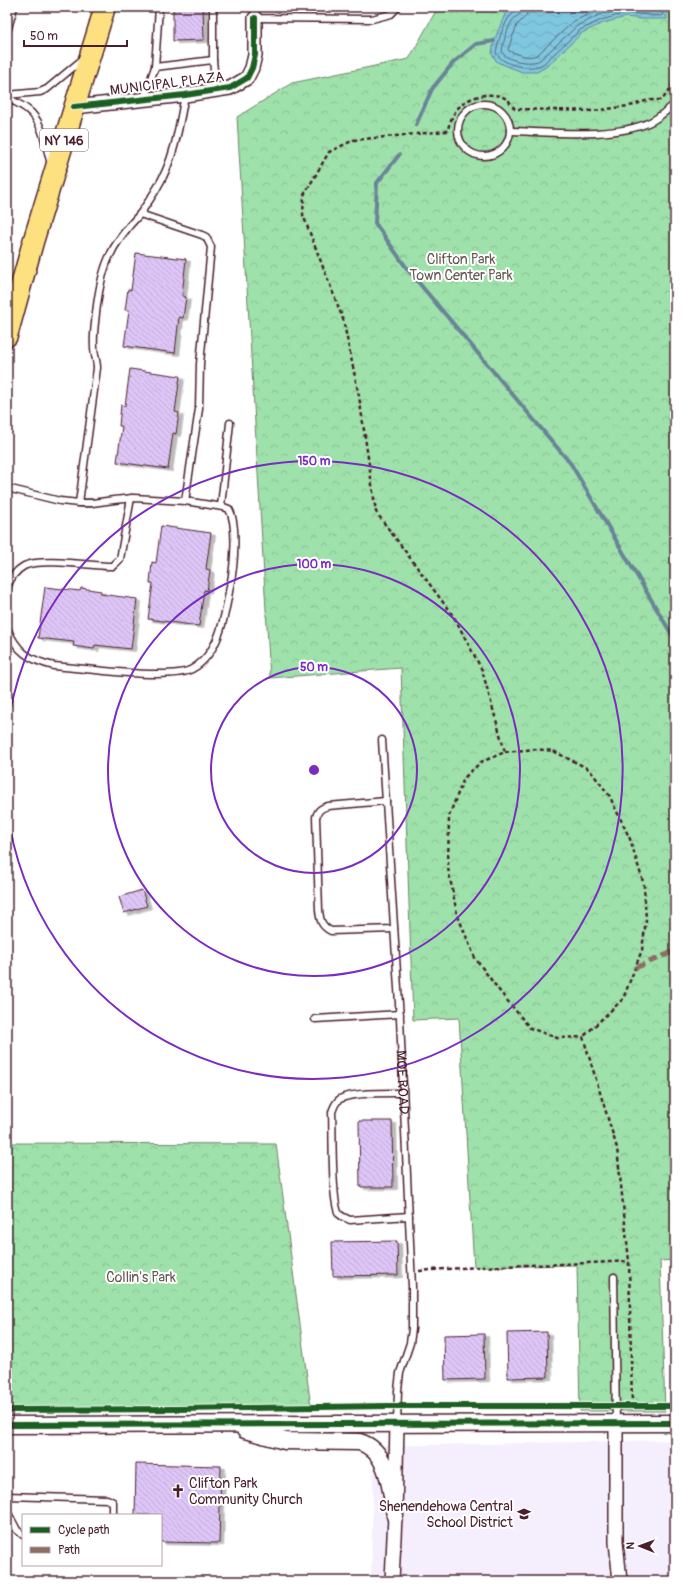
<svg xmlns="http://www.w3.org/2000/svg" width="682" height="1588" viewBox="0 0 682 1588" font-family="Pangolin,sans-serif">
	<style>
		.built { fill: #f5eefd }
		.forest { fill: url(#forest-crowns); stroke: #74806b }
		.water { fill: url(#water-waves); stroke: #698497 }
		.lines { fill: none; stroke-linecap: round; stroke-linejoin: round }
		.shore { stroke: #5f6273; stroke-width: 1 }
		.stream { stroke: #698497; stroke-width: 4 }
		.building { fill: url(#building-back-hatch); stroke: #4a1f2b; filter: url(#shadow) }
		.service-casing { stroke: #4a1f2b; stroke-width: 9 }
		.minor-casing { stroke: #4a1f2b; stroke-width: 16 }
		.tertiary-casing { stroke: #4a1f2b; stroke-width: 19 }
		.primary-casing { stroke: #4a1f2b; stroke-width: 23 }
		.path { stroke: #4a1f2b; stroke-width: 2.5; stroke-dasharray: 4 3; stroke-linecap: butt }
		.service { stroke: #fff; stroke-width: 6 }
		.minor { stroke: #fff; stroke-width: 13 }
		.tertiary { stroke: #fff; stroke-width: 16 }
		.primary { stroke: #fde080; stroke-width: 20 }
		.quiet { stroke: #8d6e63; stroke-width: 5; stroke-dasharray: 10 5; stroke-linecap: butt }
		.cycleway-casing { stroke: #fff; stroke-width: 8 }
		.cycleway { stroke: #1b5e20; stroke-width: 6 }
		.ring { fill: none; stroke: #7b2cbf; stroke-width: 2 }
		.labels { text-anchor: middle; stroke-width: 4; stroke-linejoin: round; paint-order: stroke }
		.shield { fill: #fff; stroke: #80626b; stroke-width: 1 }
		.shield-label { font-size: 13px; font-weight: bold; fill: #4a1f2b }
		.street-label { font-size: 14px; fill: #4a1f2b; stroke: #fff }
		.park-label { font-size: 14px; fill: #635951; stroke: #fff }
		.poi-label { font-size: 14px; fill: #4a1f2b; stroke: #fff; text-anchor: start }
		.centre { fill: #7b2cbf; stroke: #fff; stroke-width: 2 }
		.ring-label { font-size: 12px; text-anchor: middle; font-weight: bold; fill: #7b2cbf; stroke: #fff; stroke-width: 4; stroke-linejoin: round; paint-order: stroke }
	</style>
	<defs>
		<pattern id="forest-crowns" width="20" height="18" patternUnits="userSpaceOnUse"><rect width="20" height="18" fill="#9ee1ab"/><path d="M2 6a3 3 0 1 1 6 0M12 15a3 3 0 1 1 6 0" fill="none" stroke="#8ac193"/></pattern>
		<pattern id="water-waves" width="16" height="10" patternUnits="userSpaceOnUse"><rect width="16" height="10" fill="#7ec7df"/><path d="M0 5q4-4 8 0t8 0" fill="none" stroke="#6eaac0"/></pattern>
		<pattern id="building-back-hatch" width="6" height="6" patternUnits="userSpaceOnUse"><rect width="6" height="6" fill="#ddc6f7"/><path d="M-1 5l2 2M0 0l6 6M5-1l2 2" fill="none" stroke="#bfaad4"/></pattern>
		<filter id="shadow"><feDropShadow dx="4.5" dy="2.5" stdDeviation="0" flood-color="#0004"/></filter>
	</defs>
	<rect width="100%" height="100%" fill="#fff"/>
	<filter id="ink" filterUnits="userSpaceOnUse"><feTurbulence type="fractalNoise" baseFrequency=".025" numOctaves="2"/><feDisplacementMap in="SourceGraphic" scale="8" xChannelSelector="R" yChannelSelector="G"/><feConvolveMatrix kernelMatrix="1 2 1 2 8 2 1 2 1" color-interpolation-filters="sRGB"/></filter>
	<g filter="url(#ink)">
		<polygon class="built" points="675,1440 675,1581 371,1581 374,1446"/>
		<g class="forest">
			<polygon points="438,7 675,7 675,1260 660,1261 665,1411 580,1411 577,1265 474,1267 459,1018 413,1020 401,668 270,678 237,117 292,83 409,59"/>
			<polygon points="7,1143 276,1144 311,1407 7,1412"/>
		</g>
		<polygon class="water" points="516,7 666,7 667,19 641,19 626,17 603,23 582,33 546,67 537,72 522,72 497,62 492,54 494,41 505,14"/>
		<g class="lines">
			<g class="shore">
				<path d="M518 7C517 13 510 14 508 19 502 29 498 41 496 53 504 66 530 71 543 64L580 30 601 20 626 13 661 16 663 14 662 7"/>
				<path d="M523 7C522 16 516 15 512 21 507 30 503 42 502 52 506 61 531 65 540 60L577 26 599 15 626 8 655 11 657 7"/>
				<path d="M529 7 526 16 517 25 508 49 509 51C518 54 527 59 537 55L574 21 605 7"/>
			</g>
			<g class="stream">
				<polyline points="416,125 432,89 453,63 476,44 494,41"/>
				<polyline points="399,155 377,183 375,223 408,270 571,464 675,640"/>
			</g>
		</g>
		<g class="building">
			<polygon points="173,7 203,7 204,40 173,41"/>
			<polygon points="136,253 186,259 182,296 186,297 183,318 179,317 175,353 124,346 129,310 125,310 128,289 131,290"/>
			<polygon points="130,369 180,376 175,412 179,413 176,434 173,433 168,469 117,462 122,426 119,426 121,405 125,406"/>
			<polygon points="161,526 211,533 206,569 210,570 207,591 204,590 199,626 148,619 153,583 150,583 152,562 156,563"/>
			<polygon points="45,587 80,591 81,588 101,591 101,594 137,599 131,649 95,645 94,649 73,646 74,642 38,638"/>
			<polygon points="142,890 147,906 124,913 119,897"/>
			<polygon points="359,1121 392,1121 393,1187 360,1187"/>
			<polygon points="397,1241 398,1275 333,1276 332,1242"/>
			<polygon points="547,1332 548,1377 508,1378 507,1333"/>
			<polygon points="484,1334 485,1379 445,1380 444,1335"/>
			<polygon points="136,1464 221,1466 219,1543 161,1542 161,1515 135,1515"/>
		</g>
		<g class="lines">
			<g class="service-casing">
				<g id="service">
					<polyline points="213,7 213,60 216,90"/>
					<polyline points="255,7 255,18 372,19 391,14 398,7"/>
					<polyline points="7,32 14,7"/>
					<polyline points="155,67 213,60"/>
					<polyline points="7,95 40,92 47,89 83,59"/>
					<path d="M7 97C14 102 22 105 28 110 43 121 46 148 51 164"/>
					<polyline points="144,99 155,67 159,7"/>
					<circle cx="484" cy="130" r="26"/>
					<path d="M510 131C550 132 615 139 650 122 659 118 667 110 675 104"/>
					<path d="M140 214C146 205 152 197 157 188 174 160 179 127 185 95"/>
					<polyline points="7,488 60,501 79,503 92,503 114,500 134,498 185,501 223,507"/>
					<path d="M92 503H79L97 368C97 361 94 354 94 347 93 335 95 324 96 313 101 269 109 246 140 214L202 235 206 237 211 247 200 364 199 409 185 501"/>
					<path d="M7 588C10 579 15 571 24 566 39 558 88 565 107 566H113L120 559 131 498 128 499"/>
					<path d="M7 628C17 652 29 660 54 666 80 668 172 681 192 669 220 653 225 615 230 586 234 568 238 525 229 509L221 506 230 423"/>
					<path id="s1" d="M382 740 400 1019 412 1287V1329L410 1343 400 1373 398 1390 397 1423"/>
					<path d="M386 801 328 806C321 808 318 810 316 817L319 910C320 920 321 926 331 931L394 929"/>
					<polyline points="315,1019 400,1014"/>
					<path d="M403 1093C388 1093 353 1092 340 1099 335 1102 334 1107 332 1112 333 1130 331 1202 339 1214 342 1217 346 1218 350 1220L409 1216"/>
					<polyline points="614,1277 616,1423"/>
					<polyline points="7,1496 107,1499 113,1502 113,1515"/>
					<polyline points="7,1511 17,1530 23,1535"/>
				</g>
			</g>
			<g class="minor-casing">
				<g id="minor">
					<polyline points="74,107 185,95 230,88 247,78 252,68 255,55 255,18"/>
					<polyline points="616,1423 616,1542 620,1581"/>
					<polyline points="392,1581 395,1516 397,1423"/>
				</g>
			</g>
			<g class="tertiary-casing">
				<g id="tertiary">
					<polyline points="7,1425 675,1423"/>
					<path d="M245 1430 285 1441 359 1442C389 1450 391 1491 395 1516"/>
				</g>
			</g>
			<g class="primary-casing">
				<polyline id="primary" points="7,336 33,242 105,7"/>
			</g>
			<g class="path">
				<polyline points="505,752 535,749 553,751 589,769 609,795 630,839 644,885 646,920 642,950 623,999 583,1037"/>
				<path d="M419 1271C489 1265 559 1265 629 1261"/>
				<path d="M632 1406 629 1261 617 1148 583 1037 557 1038 530 1028 501 993 475 958 457 914 448 868 449 816 464 778 481 762 505 752 482 670 454 617 376 512 359 396 343 319 303 215 304 195 329 152 354 140 447 131C450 123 453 112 460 106 471 95 497 90 509 101 511 104 513 107 515 109L593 111 635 105C644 100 651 100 661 100L667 94 675 80"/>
			</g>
			<use href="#service" class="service"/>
			<use href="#minor" class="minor"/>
			<use href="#tertiary" class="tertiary"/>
			<use href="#primary" class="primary"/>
			<polyline class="quiet" points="635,968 675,951"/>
			<g class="cycleway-casing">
				<g id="cycleway">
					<polyline points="74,107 185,95 230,88 247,78 252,68 255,55 255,18"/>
					<polyline points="7,1410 175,1409 388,1406 675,1406"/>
					<polyline points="7,1425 675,1423"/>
				</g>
			</g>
			<use href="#cycleway" class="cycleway"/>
		</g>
	</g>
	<g class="ring">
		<circle cx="314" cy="770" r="103"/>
		<circle cx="314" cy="770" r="206"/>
		<path d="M7 732A309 309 0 1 1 7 808"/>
	</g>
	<defs>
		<g id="church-bare" transform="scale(1.08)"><path d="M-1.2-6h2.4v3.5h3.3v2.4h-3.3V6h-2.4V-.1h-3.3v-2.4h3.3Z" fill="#4a1f2b" stroke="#fff" stroke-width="2.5" paint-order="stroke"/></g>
		<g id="school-bare" transform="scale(1.08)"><path d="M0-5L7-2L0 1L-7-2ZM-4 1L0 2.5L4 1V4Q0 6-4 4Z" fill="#4a1f2b" stroke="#fff" stroke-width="2.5" paint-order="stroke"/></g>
	</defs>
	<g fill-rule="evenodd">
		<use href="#church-bare" x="178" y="1491"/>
		<use href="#school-bare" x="524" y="1514"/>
	</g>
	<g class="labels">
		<rect class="shield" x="40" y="129" width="48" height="22" rx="3"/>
		<g class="shield-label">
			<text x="64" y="145">NY 146</text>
		</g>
		<g class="street-label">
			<text transform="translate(167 83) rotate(-7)" y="5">MUNICIPAL PLAZA</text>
			<text dy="5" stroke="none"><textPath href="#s1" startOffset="343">MOE ROAD</textPath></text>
		</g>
		<g class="park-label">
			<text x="461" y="264">Clifton Park<tspan x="461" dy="16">Town Center Park</tspan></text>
			<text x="141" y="1282">Collin's Park</text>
		</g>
		<g class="poi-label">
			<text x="189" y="1488">Clifton Park<tspan x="189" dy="16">Community Church</tspan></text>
			<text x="513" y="1511" text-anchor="end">Shenendehowa Central<tspan x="513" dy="16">School District</tspan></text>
		</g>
	</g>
	<circle cx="314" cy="770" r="6" class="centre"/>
	<g class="ring-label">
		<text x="314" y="465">150 m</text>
		<text x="314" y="568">100 m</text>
		<text x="314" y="671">50 m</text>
	</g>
	<rect width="682" height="1588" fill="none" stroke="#fff" stroke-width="24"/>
	<rect x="12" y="12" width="658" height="1564" fill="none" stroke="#4a1f2b" stroke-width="1.5" filter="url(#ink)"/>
	<rect x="22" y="1514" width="140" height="52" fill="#ffffff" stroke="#b7a5aa"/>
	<rect x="30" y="1527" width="20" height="6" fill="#1b5e20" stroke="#b7a5aa"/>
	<text x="58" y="1534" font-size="12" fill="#4a1f2b">Cycle path</text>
	<rect x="30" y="1547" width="20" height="6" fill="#8d6e63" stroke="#b7a5aa"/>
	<text x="58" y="1554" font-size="12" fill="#4a1f2b">Path</text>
	<g transform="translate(640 1546) rotate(271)" stroke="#ffffff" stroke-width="3" paint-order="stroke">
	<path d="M0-3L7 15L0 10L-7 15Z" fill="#4a1f2b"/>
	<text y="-6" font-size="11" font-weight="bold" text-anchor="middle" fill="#4a1f2b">N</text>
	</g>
	<path d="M24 40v6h103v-6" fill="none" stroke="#4a1f2b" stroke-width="2"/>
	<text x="30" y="40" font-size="12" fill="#4a1f2b" stroke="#ffffff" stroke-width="3" paint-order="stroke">50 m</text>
</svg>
